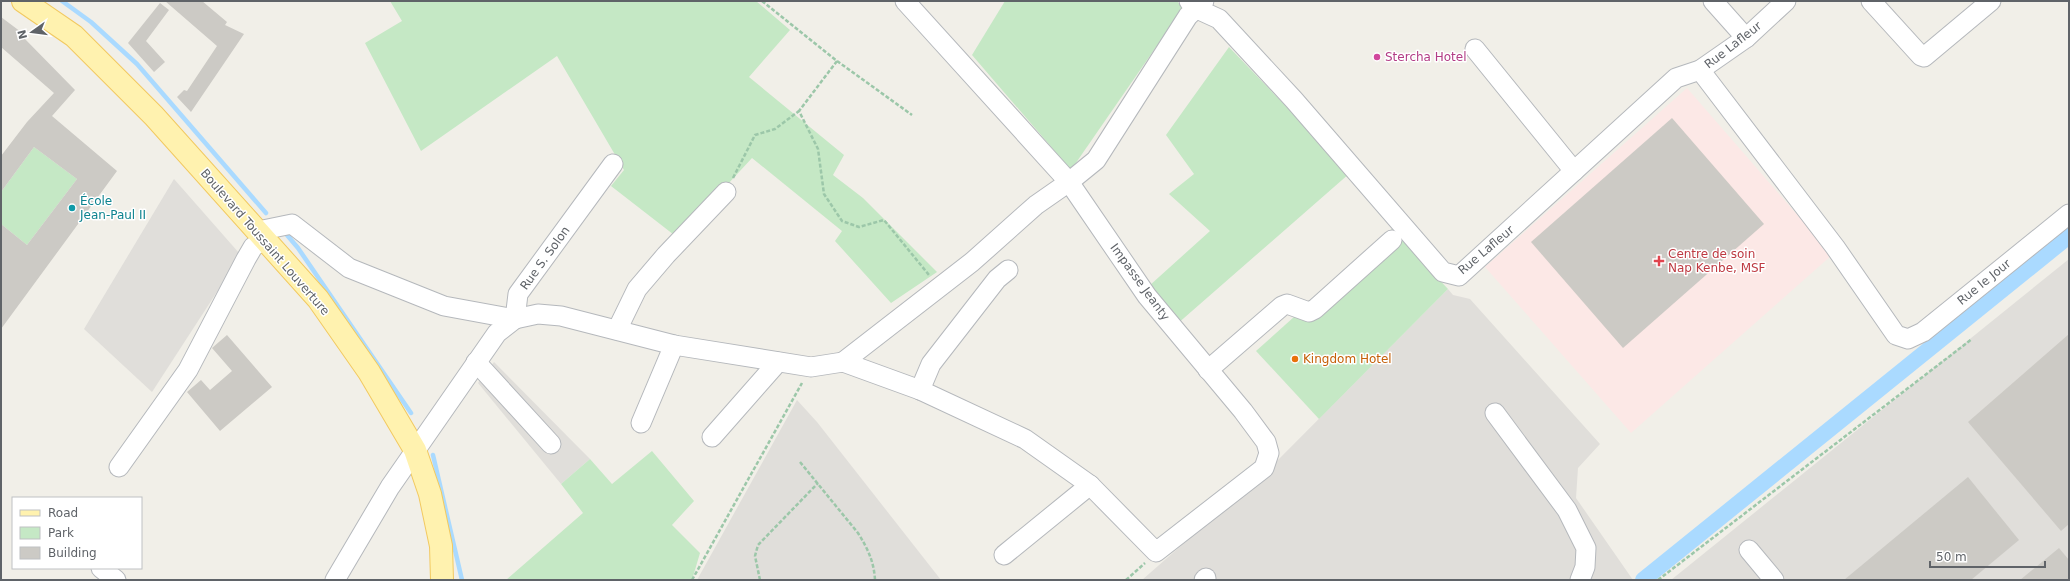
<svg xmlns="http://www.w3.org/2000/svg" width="2070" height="581" viewBox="0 0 2070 581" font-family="'DejaVu Sans',sans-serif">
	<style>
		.industrial { fill: #e0deda }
		.medical { fill: #fce8e6 }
		.green { fill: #c5e8c5 }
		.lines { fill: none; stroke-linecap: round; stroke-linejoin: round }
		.stream { stroke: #aadaff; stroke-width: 4.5 }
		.canal { stroke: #aadaff; stroke-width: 16 }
		.building { fill: #cccac5 }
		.minor-casing { stroke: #b5b8bc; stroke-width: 21 }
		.major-casing { stroke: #f2c960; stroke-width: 24 }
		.path { stroke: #9cc7a9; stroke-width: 2.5; stroke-dasharray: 4 2; stroke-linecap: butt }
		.minor { stroke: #fff; stroke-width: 19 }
		.major { stroke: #fff2af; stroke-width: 22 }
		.hotel-dot { fill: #d1479c; stroke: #fff; stroke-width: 1.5 }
		.culture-dot { fill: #0f9aa8; stroke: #fff; stroke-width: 1.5 }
		.health-dot { fill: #e0444e; stroke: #fff; stroke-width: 1.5 }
		.food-dot { fill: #e8710a; stroke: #fff; stroke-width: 1.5 }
		.labels { text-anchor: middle; stroke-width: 3; stroke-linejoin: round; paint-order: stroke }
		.street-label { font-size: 12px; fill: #5f6368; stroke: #fff }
		.hotel-label { font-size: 12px; fill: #b23c85; stroke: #fff; text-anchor: start }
		.culture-label { font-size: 12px; fill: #0d838f; stroke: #fff; text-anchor: start }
		.health-label { font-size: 12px; fill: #be3a42; stroke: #fff; text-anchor: start }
		.food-label { font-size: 12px; fill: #c56008; stroke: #fff; text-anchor: start }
	</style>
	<rect width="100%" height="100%" fill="#f1efe8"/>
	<g class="industrial">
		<polygon points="174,179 239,253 237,261 152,392 84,329"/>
		<polygon points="2069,259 2069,580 1671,580"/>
		<polygon points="1448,289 1453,295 1470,299 1600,444 1578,468 1576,498 1633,580 1142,580 1273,465"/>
		<polygon points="494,362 590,459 561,484 478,383"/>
		<polygon points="797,400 817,422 941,580 697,580"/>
	</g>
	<polygon class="medical" points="1687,88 1832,255 1631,433 1485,267"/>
	<g class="green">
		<polygon points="390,1 756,1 790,30 749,77 844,155 833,175 863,198 937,272 891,303 835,241 842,231 752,158 678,238 611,186 624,170 557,56 421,151 365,43 402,21"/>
		<polygon points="1005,1 1177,1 1183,8 1071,170 972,55"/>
		<polygon points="1229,47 1350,173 1176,325 1149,286 1210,231 1169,194 1194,174 1166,135"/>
		<polygon points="34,147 77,179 27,245 1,224 1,192"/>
		<polygon points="1392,229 1448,289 1319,419 1256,351"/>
		<polygon points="652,451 694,501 672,525 700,553 692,580 506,580 583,513 561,484 590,459 612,484"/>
	</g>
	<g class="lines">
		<g class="stream">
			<polyline points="62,1 91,22 137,64 266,213"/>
			<polyline points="287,235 298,248 411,413"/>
			<polyline points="433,455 462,580"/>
		</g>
		<polyline class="canal" points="1643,580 2069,236"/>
	</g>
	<g class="building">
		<polygon points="165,1 202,1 227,22 225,25 244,34 191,112 177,97 184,90 187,91 217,46"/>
		<polygon points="160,3 169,10 146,41 165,62 154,72 128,43"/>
		<polygon points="1,17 25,35 24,38 75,90 52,116 117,171 1,329 1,224 27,245 77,179 34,147 1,192 1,156 27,122 54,93 1,47"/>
		<polygon points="1672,118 1764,224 1623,348 1531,242"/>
		<polygon points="2069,334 2069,524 2061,531 1968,422"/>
		<polygon points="227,335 272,387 220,431 187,392 201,380 210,390 232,371 212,348"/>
		<polygon points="1968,477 2019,540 1971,580 1844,580"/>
		<polygon points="2059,548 2069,560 2069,580 2020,580"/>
	</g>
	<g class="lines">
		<g class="minor-casing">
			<g id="minor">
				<polyline points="1189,1 1195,8 1219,19 1294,100 1443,272 1459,276 1676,78 1700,70 1746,38 1786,1"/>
				<polyline points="1713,1 1746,38"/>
				<polyline points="1871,1 1921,56 1924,57 1991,1"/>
				<polyline points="1475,49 1574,171"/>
				<polyline points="1700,70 1835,247 1896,335 1908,339 1923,332 2069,214"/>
				<polyline points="258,231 292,224 349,268 444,306 515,319 538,314 561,316 674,345 811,367 843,362 920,390 1025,439 1090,485 1156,552 1264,468 1269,453 1266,442 1243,411 1147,296 1069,182 905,1"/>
				<polyline points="617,330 637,289 666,255 726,192"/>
				<polyline points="476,362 551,444"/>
				<polyline points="843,362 972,262 1036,205 1069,182 1096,160 1188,16 1204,1"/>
				<polyline points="1208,370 1282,306 1287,304 1309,312 1315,309 1392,240"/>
				<polyline points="920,390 931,364 997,279 1008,270"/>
				<polyline points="1495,413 1567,510 1586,548 1585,567 1580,580"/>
				<polyline points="641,423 674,345"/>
				<polyline points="712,437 778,362"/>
				<polyline points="119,467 188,370 246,259 253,247 264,239"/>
				<polyline points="1749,550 1774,580"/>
				<polyline points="1004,555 1090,485"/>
				<polyline points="101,568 116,580"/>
				<polyline points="335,580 390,487 497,333 515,319 518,294 613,164"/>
				<polyline points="1204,580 1206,578"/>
			</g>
		</g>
		<g class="major-casing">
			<polyline id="major" points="23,1 74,36 154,116 318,299 369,372 415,450 430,494 441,546 442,580"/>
		</g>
		<g class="path">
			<polyline points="762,1 837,61 912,115"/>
			<polyline points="837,61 799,111 818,149 824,194 842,221 859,227 884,220 929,275"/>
			<polyline points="733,178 755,135 775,129 799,111"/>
			<path d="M800 462 858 533C868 549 874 562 875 580"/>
			<polyline points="692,580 802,383"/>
			<polyline points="760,580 755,556 758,545 818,483"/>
			<polyline points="1126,580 1145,563"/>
			<polyline points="1658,580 1972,339"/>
		</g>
		<use href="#minor" class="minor"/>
		<use href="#major" class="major"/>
	</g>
	<circle class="hotel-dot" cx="1377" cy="57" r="4"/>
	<circle class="culture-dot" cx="72" cy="208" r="4"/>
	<path class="health-dot" d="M1657 255h4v4h4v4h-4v4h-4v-4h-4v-4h4z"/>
	<circle class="food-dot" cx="1295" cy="359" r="4"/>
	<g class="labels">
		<g class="street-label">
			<text transform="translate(1733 45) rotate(-38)" y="4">Rue Lafleur</text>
			<text transform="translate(265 242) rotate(49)" y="4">Boulevard Toussaint Louverture</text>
			<text transform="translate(1486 250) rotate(-40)" y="4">Rue Lafleur</text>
			<text transform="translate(545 258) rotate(-54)" y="4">Rue S. Solon</text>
			<text transform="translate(1140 282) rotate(54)" y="4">Impasse Jeanty</text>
			<text transform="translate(1984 282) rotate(-39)" y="4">Rue le Jour</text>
		</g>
		<g class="hotel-label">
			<text x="1385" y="61">Stercha Hotel</text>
		</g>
		<g class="culture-label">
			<text x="80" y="205">École<tspan x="80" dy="14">Jean-Paul II</tspan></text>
		</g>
		<g class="health-label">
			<text x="1668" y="258">Centre de soin<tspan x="1668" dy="14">Nap Kenbe, MSF</tspan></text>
		</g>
		<g class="food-label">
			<text x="1303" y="363">Kingdom Hotel</text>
		</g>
	</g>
	<rect width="2070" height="581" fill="none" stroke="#5f6368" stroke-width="4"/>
	<rect x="12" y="497" width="130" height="72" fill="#ffffff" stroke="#bfc1c3"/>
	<rect x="20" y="510" width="20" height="6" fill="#fff2af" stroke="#bfc1c3"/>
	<text x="48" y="517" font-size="12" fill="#5f6368">Road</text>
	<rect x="20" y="527" width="20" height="12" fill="#c5e8c5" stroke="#bfc1c3"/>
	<text x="48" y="537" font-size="12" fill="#5f6368">Park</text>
	<rect x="20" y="547" width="20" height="12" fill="#cccac5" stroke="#bfc1c3"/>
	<text x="48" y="557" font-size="12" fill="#5f6368">Building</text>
	<g transform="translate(32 32) rotate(256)" stroke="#ffffff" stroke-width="3" paint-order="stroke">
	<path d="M0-3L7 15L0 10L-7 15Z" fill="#5f6368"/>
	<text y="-6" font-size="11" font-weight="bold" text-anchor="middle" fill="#5f6368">N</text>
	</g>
	<path d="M1930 561v6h115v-6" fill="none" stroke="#5f6368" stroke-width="2"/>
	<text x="1936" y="561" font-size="12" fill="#5f6368" stroke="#ffffff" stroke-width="3" paint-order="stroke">50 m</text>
</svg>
